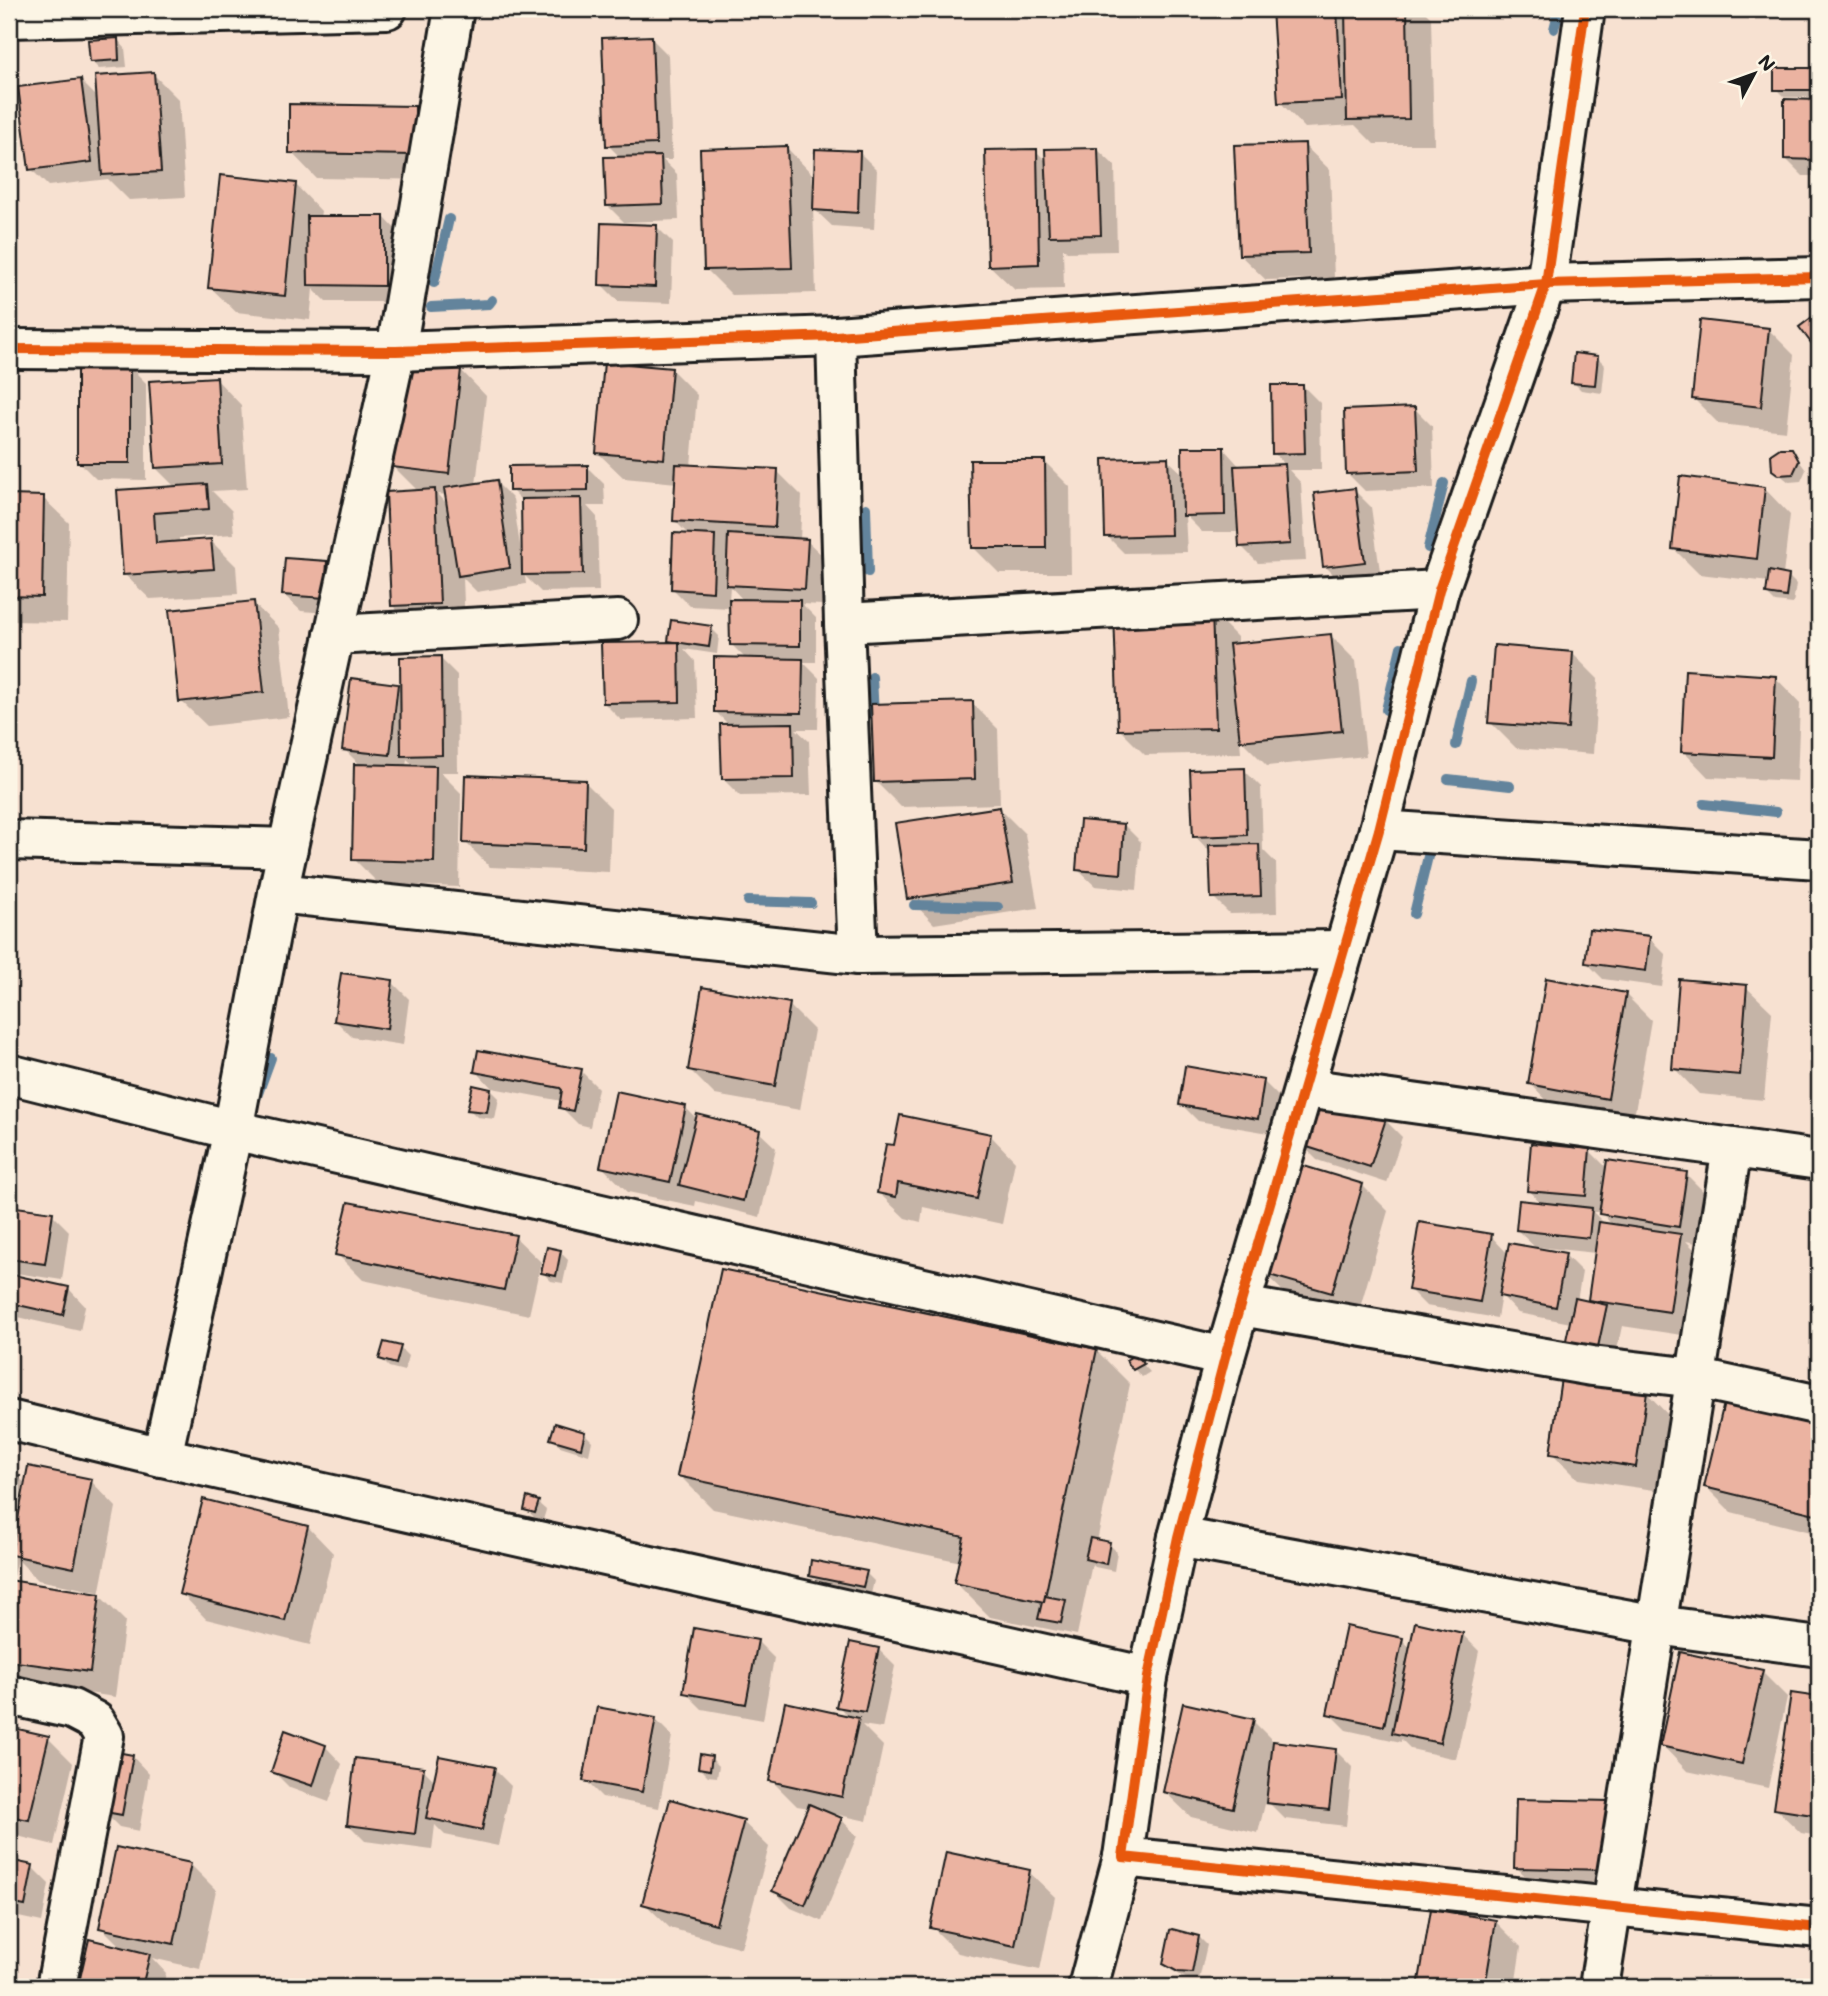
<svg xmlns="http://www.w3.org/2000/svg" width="1828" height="1996" viewBox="0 0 1828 1996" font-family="Mali,sans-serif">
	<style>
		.shadow { fill: #0003; fill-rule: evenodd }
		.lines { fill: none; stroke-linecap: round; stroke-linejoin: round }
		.stream { stroke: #63849c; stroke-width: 10 }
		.building { fill: #ebb3a1; stroke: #1c1c1c; stroke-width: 2 }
		.minor-casing { stroke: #1c1c1c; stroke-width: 44 }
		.minor { stroke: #fcf5e5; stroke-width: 38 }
		.cycleway-casing { stroke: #fcf5e5; stroke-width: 15 }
		.cycleway { stroke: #e8590c; stroke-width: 10 }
	</style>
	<rect width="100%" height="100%" fill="#f7e1d1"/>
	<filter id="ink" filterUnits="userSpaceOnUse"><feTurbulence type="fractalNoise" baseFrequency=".0143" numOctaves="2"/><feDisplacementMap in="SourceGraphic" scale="14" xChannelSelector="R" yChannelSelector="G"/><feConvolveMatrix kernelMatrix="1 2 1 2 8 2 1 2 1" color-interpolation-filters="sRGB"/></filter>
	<g filter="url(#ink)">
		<g class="shadow">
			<polygon points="1274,9 1422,9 1431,18 1434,144 1374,144 1355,125 1305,128 1280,102"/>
			<polygon points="651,38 668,55 672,160 663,160 677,174 679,220 624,222 607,205 622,159 608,145"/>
			<polygon points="117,39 125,48 127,67 99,69 91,61"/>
			<polygon points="1817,70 1819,97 1784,97 1776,89"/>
			<polygon points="153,74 179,100 185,197 129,200 108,179 48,186 31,169 80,80 99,99"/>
			<polygon points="1786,101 1819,102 1819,176 1803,176 1786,159"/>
			<polygon points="414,108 440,134 439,180 316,178 291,152"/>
			<polygon points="1304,145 1330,170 1334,278 1266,280 1240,255"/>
			<polygon points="787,148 812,174 813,190 815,190 860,153 877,170 874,229 832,226 813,208 816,293 732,295 706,269"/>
			<polygon points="1098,150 1115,166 1117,251 1067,252 1063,248 1064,289 1015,290 989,265 1036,151 1047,162"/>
			<polygon points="296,185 321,211 320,218 384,217 400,234 401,302 326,302 313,289 310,320 236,312 210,287"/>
			<polygon points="656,226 673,243 671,303 618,301 601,284"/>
			<polygon points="1768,329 1794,355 1786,431 1719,424 1694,399"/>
			<polygon points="1597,357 1605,365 1602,393 1581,390 1573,382"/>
			<polygon points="129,366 146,383 146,480 96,479 79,462"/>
			<path d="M461 370 486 396 476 485 496 482 513 499 521 552H523V502L511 490 587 467 604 484 605 506H587L597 517 599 591 541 592 525 576 526 584 477 592 463 578 465 629 418 631 392 605 419 492 394 467ZM438 494 447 495 449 506Z"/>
			<path d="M672 370 697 395 691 466 777 471 802 496 800 540 807 541 824 557 822 605 802 604 816 618V662H803L819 678 818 729H796L809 741 811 795 740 796 723 779 730 726 715 711 747 660 731 644V608L690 606 673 589 690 536 675 521 677 483 624 478 598 453ZM730 586 744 601 729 600Z"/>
			<polygon points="216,379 241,405 247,489 212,491 232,511 234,534 179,538 179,543 211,541 236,566 238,594 150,599 124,574 118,492 176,488 156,468"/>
			<polygon points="1303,386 1320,403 1321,470 1289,470 1301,483 1306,561 1258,563 1241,546 1240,532 1202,532 1185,515 1187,552 1124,553 1107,536 1167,459 1185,476 1224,449 1241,468 1286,466 1274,453"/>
			<polygon points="1415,409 1432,426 1434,488 1365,491 1348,474"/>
			<polygon points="1791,450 1806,470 1801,481 1789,482 1773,469"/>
			<polygon points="1044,461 1070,487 1071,573 999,573 973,547"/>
			<polygon points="1765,489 1790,515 1783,575 1788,576 1796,584 1793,604 1775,602 1767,594 1769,582 1699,574 1673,548"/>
			<polygon points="1354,490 1371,507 1381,578 1342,583 1325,566"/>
			<polygon points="9,497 43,498 69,523 67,622 9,621"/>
			<polygon points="326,562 343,579 341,614 301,611 284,595"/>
			<polygon points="253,603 279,628 289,717 207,726 181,701"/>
			<polygon points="1212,612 1237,637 1237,645 1331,636 1356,661 1366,756 1267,766 1240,739 1241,753 1145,755 1119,729"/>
			<polygon points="711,628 719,636 717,654 684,649 695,661 697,718 621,720 604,703 673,644 670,640"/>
			<polygon points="1573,654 1598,679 1593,754 1516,748 1490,722"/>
			<path d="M440 658 457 675 458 772H440L461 793 459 887 379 884 354 859 361 766 344 749 397 686 402 691ZM407 759 415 767H406Z"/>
			<polygon points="1775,677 1800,703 1797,781 1708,777 1683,751"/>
			<polygon points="972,703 998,729 1000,804 901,807 875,781"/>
			<polygon points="1244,770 1261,787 1263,850 1276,863 1277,913 1230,914 1213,897 1211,853 1195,836"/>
			<polygon points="585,782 611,808 609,872 490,867 465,842"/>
			<polygon points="1000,809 1025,834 1038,908 934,924 909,898"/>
			<polygon points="1124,825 1141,842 1137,890 1095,886 1078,870"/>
			<polygon points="1649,938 1666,955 1662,987 1603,979 1587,963"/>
			<polygon points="392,982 409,999 403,1045 352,1037 336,1021"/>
			<polygon points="1746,987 1772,1012 1764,1100 1699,1094 1674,1068"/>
			<polygon points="1625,994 1651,1020 1633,1123 1555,1109 1530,1083"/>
			<polygon points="789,1005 814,1030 800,1110 715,1095 689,1069"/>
			<polygon points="476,1071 581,1071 598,1088 590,1127 578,1124 561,1107 562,1101 492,1088"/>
			<polygon points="1264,1082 1280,1098 1275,1134 1198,1121 1181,1104"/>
			<polygon points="491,1090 499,1098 495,1119 477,1117 469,1109"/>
			<polygon points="685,1107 698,1120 759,1132 776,1148 760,1217 696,1201 695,1206 628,1192 602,1167"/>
			<polygon points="1385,1120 1402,1137 1387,1183 1317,1160 1300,1143"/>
			<polygon points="990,1135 1015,1161 1002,1224 923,1207 921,1222 905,1218 879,1193"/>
			<path d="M1589 1150 1607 1168 1686 1174 1703 1191 1696 1243 1686 1241 1706 1261 1695 1337 1622 1326 1611 1377 1571 1323 1518 1313 1501 1295 1497 1318 1426 1306 1409 1289 1491 1236 1508 1254 1538 1250 1517 1230 1543 1205 1529 1190ZM1593 1212H1601L1613 1226 1606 1225ZM1538 1247 1596 1253 1590 1300 1594 1304 1577 1301 1582 1272 1565 1255 1538 1250Z"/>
			<polygon points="1362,1185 1388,1211 1357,1318 1290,1298 1264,1273"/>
			<polygon points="9,1207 52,1214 69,1231 62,1280 9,1272"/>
			<polygon points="515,1237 541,1262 529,1315 363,1280 337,1254"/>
			<polygon points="560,1252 568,1260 563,1283 551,1281 543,1273"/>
			<polygon points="9,1276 69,1289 85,1306 80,1331 9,1315"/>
			<polygon points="400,1348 408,1356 404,1371 389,1367 381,1359"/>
			<polygon points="1096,1350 1130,1384 1097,1541 1109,1544 1117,1552 1114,1571 1095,1567 1092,1564 1077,1635 990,1617 956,1583 961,1562 713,1509 679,1475"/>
			<polygon points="1136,1357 1150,1372 1142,1377 1134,1369"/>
			<polygon points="1647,1393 1672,1419 1661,1491 1578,1479 1552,1453"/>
			<polygon points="1725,1405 1819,1428 1819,1534 1731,1512 1706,1487"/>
			<polygon points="584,1433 592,1441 589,1455 560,1446 552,1438"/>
			<path d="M12 1476 20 1478 26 1484 91 1481 116 1507 99 1595 125 1621 115 1697 14 1682 9 1677V1582L97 1595 98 1592 38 1580 17 1559 13 1576 9 1575V1482ZM19 1506 22 1507 19 1522 16 1519Z"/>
			<polygon points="538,1503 546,1510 543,1520 534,1517 526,1509"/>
			<polygon points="308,1527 333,1553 310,1645 206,1619 181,1593"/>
			<polygon points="866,1573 874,1581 871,1594 819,1583 811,1575"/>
			<polygon points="1462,1634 1479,1651 1456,1759 1411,1749 1401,1739 1401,1742 1346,1730 1329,1713 1402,1640 1412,1649"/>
			<polygon points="757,1641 774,1658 763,1720 702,1709 685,1692"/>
			<polygon points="878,1649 895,1666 882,1728 862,1725 883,1746 867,1821 830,1813 841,1819 857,1836 822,1921 791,1908 774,1891 809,1808 797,1806 771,1780 850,1718 838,1706"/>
			<polygon points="1762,1672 1787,1697 1768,1788 1687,1771 1662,1745"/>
			<polygon points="1792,1695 1819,1699 1819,1836 1801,1833 1775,1808"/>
			<polygon points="655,1719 672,1736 659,1808 602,1797 585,1780"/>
			<polygon points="1253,1721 1275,1743 1335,1750 1352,1767 1346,1826 1285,1819 1266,1800 1258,1833 1191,1817 1165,1792"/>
			<polygon points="9,1728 48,1738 73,1763 54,1845 9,1834"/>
			<polygon points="286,1732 326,1747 342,1764 329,1802 290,1788 273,1771"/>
			<polygon points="133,1757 149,1774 139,1831 119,1827 102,1810"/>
			<polygon points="711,1758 719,1766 717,1777 708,1776 700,1768"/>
			<polygon points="423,1769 436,1782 494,1769 511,1786 498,1846 445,1835 435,1825 432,1850 365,1841 348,1824"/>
			<polygon points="743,1822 769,1847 741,1948 670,1928 644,1903"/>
			<polygon points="1636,1828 1635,1895 1542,1892 1516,1867"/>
			<polygon points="9,1862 32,1867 49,1884 42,1922 9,1915"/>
			<polygon points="191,1865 216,1890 200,1969 152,1958 166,1973 163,1987 80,1987 90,1941 123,1949 101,1927"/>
			<polygon points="1029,1872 1055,1897 1040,1970 958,1953 932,1927"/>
			<polygon points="1432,1911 1496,1922 1521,1947 1515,1987 1420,1987"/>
			<polygon points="1199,1937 1207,1945 1199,1980 1187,1979 1173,1971 1165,1963"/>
		</g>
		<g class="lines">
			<g class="stream">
				<polyline points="1552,9 1557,17 1554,29"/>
				<polyline points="1641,12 1641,9"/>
				<polyline points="434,283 449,219"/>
				<polyline points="431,307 489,304 492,300"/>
				<polyline points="866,508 868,572"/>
				<polyline points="1428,548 1444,483"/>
				<polyline points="872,677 874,716"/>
				<polyline points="1386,710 1401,647"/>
				<polyline points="1456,745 1471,681"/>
				<polyline points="1448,779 1510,786"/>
				<polyline points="1704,804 1776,812"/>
				<polyline points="748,901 811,903"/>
				<polyline points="914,905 998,907"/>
				<polyline points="1414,914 1432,840"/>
				<polyline points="256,1099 271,1058"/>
			</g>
		</g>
		<g class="building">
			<polygon points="1272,9 1337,9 1342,100 1278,103"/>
			<polygon points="1345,9 1407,9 1409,119 1347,120"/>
			<polygon points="652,36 656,144 606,146 602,38"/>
			<polygon points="118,38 119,60 90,62 88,40"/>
			<rect x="1774" y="68" width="44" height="22"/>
			<polygon points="154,72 161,172 102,175 95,76"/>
			<polygon points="81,79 92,162 29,170 18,87"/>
			<polygon points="1784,99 1819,100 1819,160 1784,159"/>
			<polygon points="289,104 415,106 415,155 289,153"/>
			<polygon points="1305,143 1309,253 1239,255 1234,145"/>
			<polygon points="787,146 792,268 704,270 700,149"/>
			<polygon points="1098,148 1101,235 1049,236 1045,149"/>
			<polygon points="815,149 860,151 858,213 813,210"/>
			<polygon points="1037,149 1039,264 988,266 985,150"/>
			<polygon points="661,156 663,204 606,206 604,157"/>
			<polygon points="220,175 296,183 285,296 208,288"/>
			<polygon points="307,216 384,216 384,286 308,285"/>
			<polygon points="601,223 657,225 655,287 599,285"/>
			<polygon points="1815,315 1819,321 1818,352 1799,327"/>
			<polygon points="1700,320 1769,328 1761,407 1692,399"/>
			<polygon points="1574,353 1598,356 1595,385 1571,383"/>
			<polygon points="404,361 461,369 449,474 392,467"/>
			<polygon points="604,362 672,368 664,459 596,453"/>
			<polygon points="77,364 130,365 130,463 77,463"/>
			<polygon points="217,377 222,464 155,468 149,381"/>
			<polygon points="1271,385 1303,385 1305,453 1272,454"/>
			<polygon points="1415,407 1418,471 1346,474 1344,410"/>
			<polygon points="1182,447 1224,447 1225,515 1183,516"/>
			<polygon points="1780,448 1792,448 1799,461 1793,474 1779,475 1772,470 1771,454"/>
			<polygon points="1168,457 1171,535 1105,537 1103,459"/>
			<polygon points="970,460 1045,460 1046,548 972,548"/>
			<polygon points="676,464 778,469 775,527 673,521"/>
			<polygon points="1285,464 1290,544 1239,547 1234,466"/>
			<polygon points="588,465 588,490 509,491 509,466"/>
			<polygon points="1680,476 1765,487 1757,559 1672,549"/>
			<polygon points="497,480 510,568 458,576 444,488"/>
			<polygon points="207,484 209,509 154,513 156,543 211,539 214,569 123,575 117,490"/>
			<polygon points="1355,488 1365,562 1323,567 1314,493"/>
			<polygon points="435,489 440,604 391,606 386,492"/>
			<polygon points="9,495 44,496 42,597 9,596"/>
			<polygon points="581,498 583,574 522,575 521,499"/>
			<polygon points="673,533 715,535 713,592 671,589"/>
			<polygon points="728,534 808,539 805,589 726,585"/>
			<polygon points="285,558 327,561 325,598 282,595"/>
			<polygon points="1769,571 1789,575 1786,597 1766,594"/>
			<polygon points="729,599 800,600 800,646 730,645"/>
			<polygon points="254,601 264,692 179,702 169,610"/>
			<polygon points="1212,610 1216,728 1118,730 1114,613"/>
			<polygon points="671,620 712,626 709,647 668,641"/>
			<polygon points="1331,634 1342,731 1240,741 1229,644"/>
			<polygon points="679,642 680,702 603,703 601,643"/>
			<polygon points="1494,645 1573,652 1568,729 1488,723"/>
			<polygon points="441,656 442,755 401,756 400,657"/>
			<polygon points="714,657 803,659 802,713 714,712"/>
			<polygon points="1685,670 1776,676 1772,757 1681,752"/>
			<polygon points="351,678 398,684 390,755 342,750"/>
			<polygon points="973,701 975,779 874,782 871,704"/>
			<polygon points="793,723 794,778 722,779 720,724"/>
			<polygon points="354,764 436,766 434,862 352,860"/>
			<polygon points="1245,768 1247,835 1193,837 1190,770"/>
			<polygon points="465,775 586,780 584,848 463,843"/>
			<polygon points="1000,807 1013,883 907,899 895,823"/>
			<polygon points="1080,820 1124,824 1121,874 1076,870"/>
			<polygon points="1259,844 1261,896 1211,898 1209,845"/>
			<polygon points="1589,929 1650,936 1646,971 1585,963"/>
			<polygon points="341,973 393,980 387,1029 334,1021"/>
			<polygon points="1546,978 1626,993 1608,1099 1528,1084"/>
			<polygon points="1679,979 1747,985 1740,1075 1672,1069"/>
			<polygon points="702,987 790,1003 775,1086 688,1070"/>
			<polygon points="478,1050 582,1069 573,1111 559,1108 562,1090 560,1088 474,1072"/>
			<polygon points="1185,1066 1264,1080 1258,1119 1179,1105"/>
			<polygon points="473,1085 491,1089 487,1112 467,1110"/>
			<polygon points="616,1091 686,1106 670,1182 600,1167"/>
			<polygon points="1314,1095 1386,1119 1370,1167 1298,1144"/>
			<polygon points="697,1114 760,1130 743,1201 679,1185"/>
			<polygon points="900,1115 991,1134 977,1199 898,1183 896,1197 877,1193 886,1144 894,1145"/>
			<polygon points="1531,1143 1590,1149 1586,1196 1527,1191"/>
			<polygon points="1607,1160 1687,1172 1679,1227 1599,1214"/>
			<polygon points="1294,1163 1363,1184 1332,1293 1262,1273"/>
			<polygon points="1519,1200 1592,1208 1589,1238 1516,1230"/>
			<polygon points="348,1202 516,1235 504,1290 335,1255"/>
			<polygon points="9,1206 53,1212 45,1264 9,1259"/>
			<polygon points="1419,1222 1492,1234 1480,1302 1408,1290"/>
			<polygon points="1599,1222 1681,1234 1670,1312 1588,1300"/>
			<polygon points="1509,1243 1566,1253 1556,1307 1499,1296"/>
			<polygon points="547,1247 561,1250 556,1276 541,1273"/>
			<polygon points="721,1269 1097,1349 1044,1602 954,1583 964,1537 677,1476"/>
			<polygon points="9,1274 69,1287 63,1315 9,1303"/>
			<polygon points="1575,1298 1607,1305 1595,1361 1563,1354"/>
			<polygon points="384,1342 401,1346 396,1364 379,1359"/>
			<polygon points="1136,1354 1144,1364 1133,1370 1126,1360"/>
			<polygon points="1561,1378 1647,1392 1636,1467 1550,1454"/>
			<polygon points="1724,1403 1819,1426 1819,1494 1815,1514 1704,1487"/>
			<polygon points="555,1423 585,1432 581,1448 550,1439"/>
			<polygon points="28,1466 92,1479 74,1568 11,1555"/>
			<polygon points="11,1474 20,1476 15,1494 18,1495 17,1500 14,1499 13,1503 9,1502"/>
			<polygon points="527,1497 539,1501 535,1513 524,1510"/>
			<polygon points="203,1499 308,1526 285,1621 179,1594"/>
			<polygon points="1090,1538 1110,1542 1106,1564 1085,1559"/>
			<polygon points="811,1560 867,1571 863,1587 809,1576"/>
			<polygon points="9,1580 100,1594 90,1672 9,1661"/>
			<polygon points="1045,1596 1066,1600 1061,1623 1038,1619 1042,1602 1044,1602"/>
			<polygon points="1415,1622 1463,1633 1440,1743 1392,1733"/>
			<polygon points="1346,1626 1403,1638 1384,1726 1327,1714"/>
			<polygon points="694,1628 758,1640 746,1704 683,1693"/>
			<polygon points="850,1642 879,1648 865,1712 836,1707"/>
			<polygon points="1680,1652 1763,1670 1742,1764 1660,1746"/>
			<polygon points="1791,1693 1819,1697 1819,1816 1774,1809"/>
			<polygon points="785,1702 859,1718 842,1797 769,1781"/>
			<polygon points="1183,1703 1254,1719 1233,1808 1163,1792"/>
			<polygon points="597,1707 656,1718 642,1792 583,1781"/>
			<polygon points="9,1727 49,1736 29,1820 9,1816"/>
			<polygon points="285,1730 326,1745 313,1786 271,1772"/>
			<polygon points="1273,1741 1336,1749 1329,1810 1266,1803"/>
			<polygon points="111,1751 133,1755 122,1815 100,1811"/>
			<polygon points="700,1754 712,1756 710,1770 698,1768"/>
			<polygon points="439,1756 495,1767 482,1830 426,1818"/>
			<polygon points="355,1758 424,1767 415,1834 347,1825"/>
			<polygon points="670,1799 744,1820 716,1924 642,1904"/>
			<polygon points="1516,1799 1611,1801 1610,1870 1514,1868"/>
			<polygon points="809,1804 842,1818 805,1905 772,1891"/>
			<polygon points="116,1847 191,1863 174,1944 99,1928"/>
			<polygon points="946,1852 1030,1870 1015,1946 930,1928"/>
			<polygon points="9,1860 33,1865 25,1906 9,1903"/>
			<polygon points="1431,1909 1496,1920 1485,1987 1418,1987"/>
			<polygon points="1172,1929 1199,1936 1192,1973 1178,1972 1163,1964 1170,1930"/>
			<polygon points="89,1939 150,1954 142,1987 78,1987"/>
		</g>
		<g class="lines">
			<g class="minor-casing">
				<g id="minor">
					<polyline points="1585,9 1546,284 1439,590 1379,830 1225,1357 1178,1537 1148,1677 1123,1857 1819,1928"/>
					<polyline points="9,18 387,9"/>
					<polyline points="836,336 844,623 858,955"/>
					<polyline points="9,349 396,351 836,336 1546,284 1819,277"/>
					<polyline points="844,623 1439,590"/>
					<polyline points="334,635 618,620"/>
					<polyline points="1379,830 1819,859"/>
					<polyline points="9,840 288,848"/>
					<polyline points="278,893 858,955 1344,950"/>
					<polyline points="9,1074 233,1130 1225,1357"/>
					<polyline points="1305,1088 1819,1160"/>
					<polyline points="1241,1306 1592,1366 1695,1378 1819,1405"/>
					<polyline points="9,1420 162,1457 233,1130 278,893 396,351 454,9"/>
					<polyline points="162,1457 1148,1677"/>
					<polyline points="1178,1537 1657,1625 1819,1647"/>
					<polyline points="9,1695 72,1709 95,1721 104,1736 56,1987"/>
					<polyline points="1088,1987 1123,1857"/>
					<polyline points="1599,1987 1732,1148"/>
				</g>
			</g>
			<use href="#minor" class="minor"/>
			<g class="cycleway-casing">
				<g id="cycleway">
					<polyline points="1585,9 1546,284 1439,590 1379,830 1225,1357 1178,1537 1148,1677 1123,1857 1819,1928"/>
					<polyline points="9,349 396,351 836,336 1546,284 1819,277"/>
				</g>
			</g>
			<use href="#cycleway" class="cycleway"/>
		</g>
	</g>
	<rect width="1828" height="1996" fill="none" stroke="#fcf5e5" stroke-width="35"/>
	<rect x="18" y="18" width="1793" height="1961" fill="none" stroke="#1c1c1c" stroke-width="2.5" filter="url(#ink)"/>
	<g transform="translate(1754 74) rotate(49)" stroke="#fcf5e5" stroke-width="5" paint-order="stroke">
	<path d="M0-5L12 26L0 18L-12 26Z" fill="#1c1c1c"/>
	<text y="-10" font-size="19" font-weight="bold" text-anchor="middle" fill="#1c1c1c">N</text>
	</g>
</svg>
